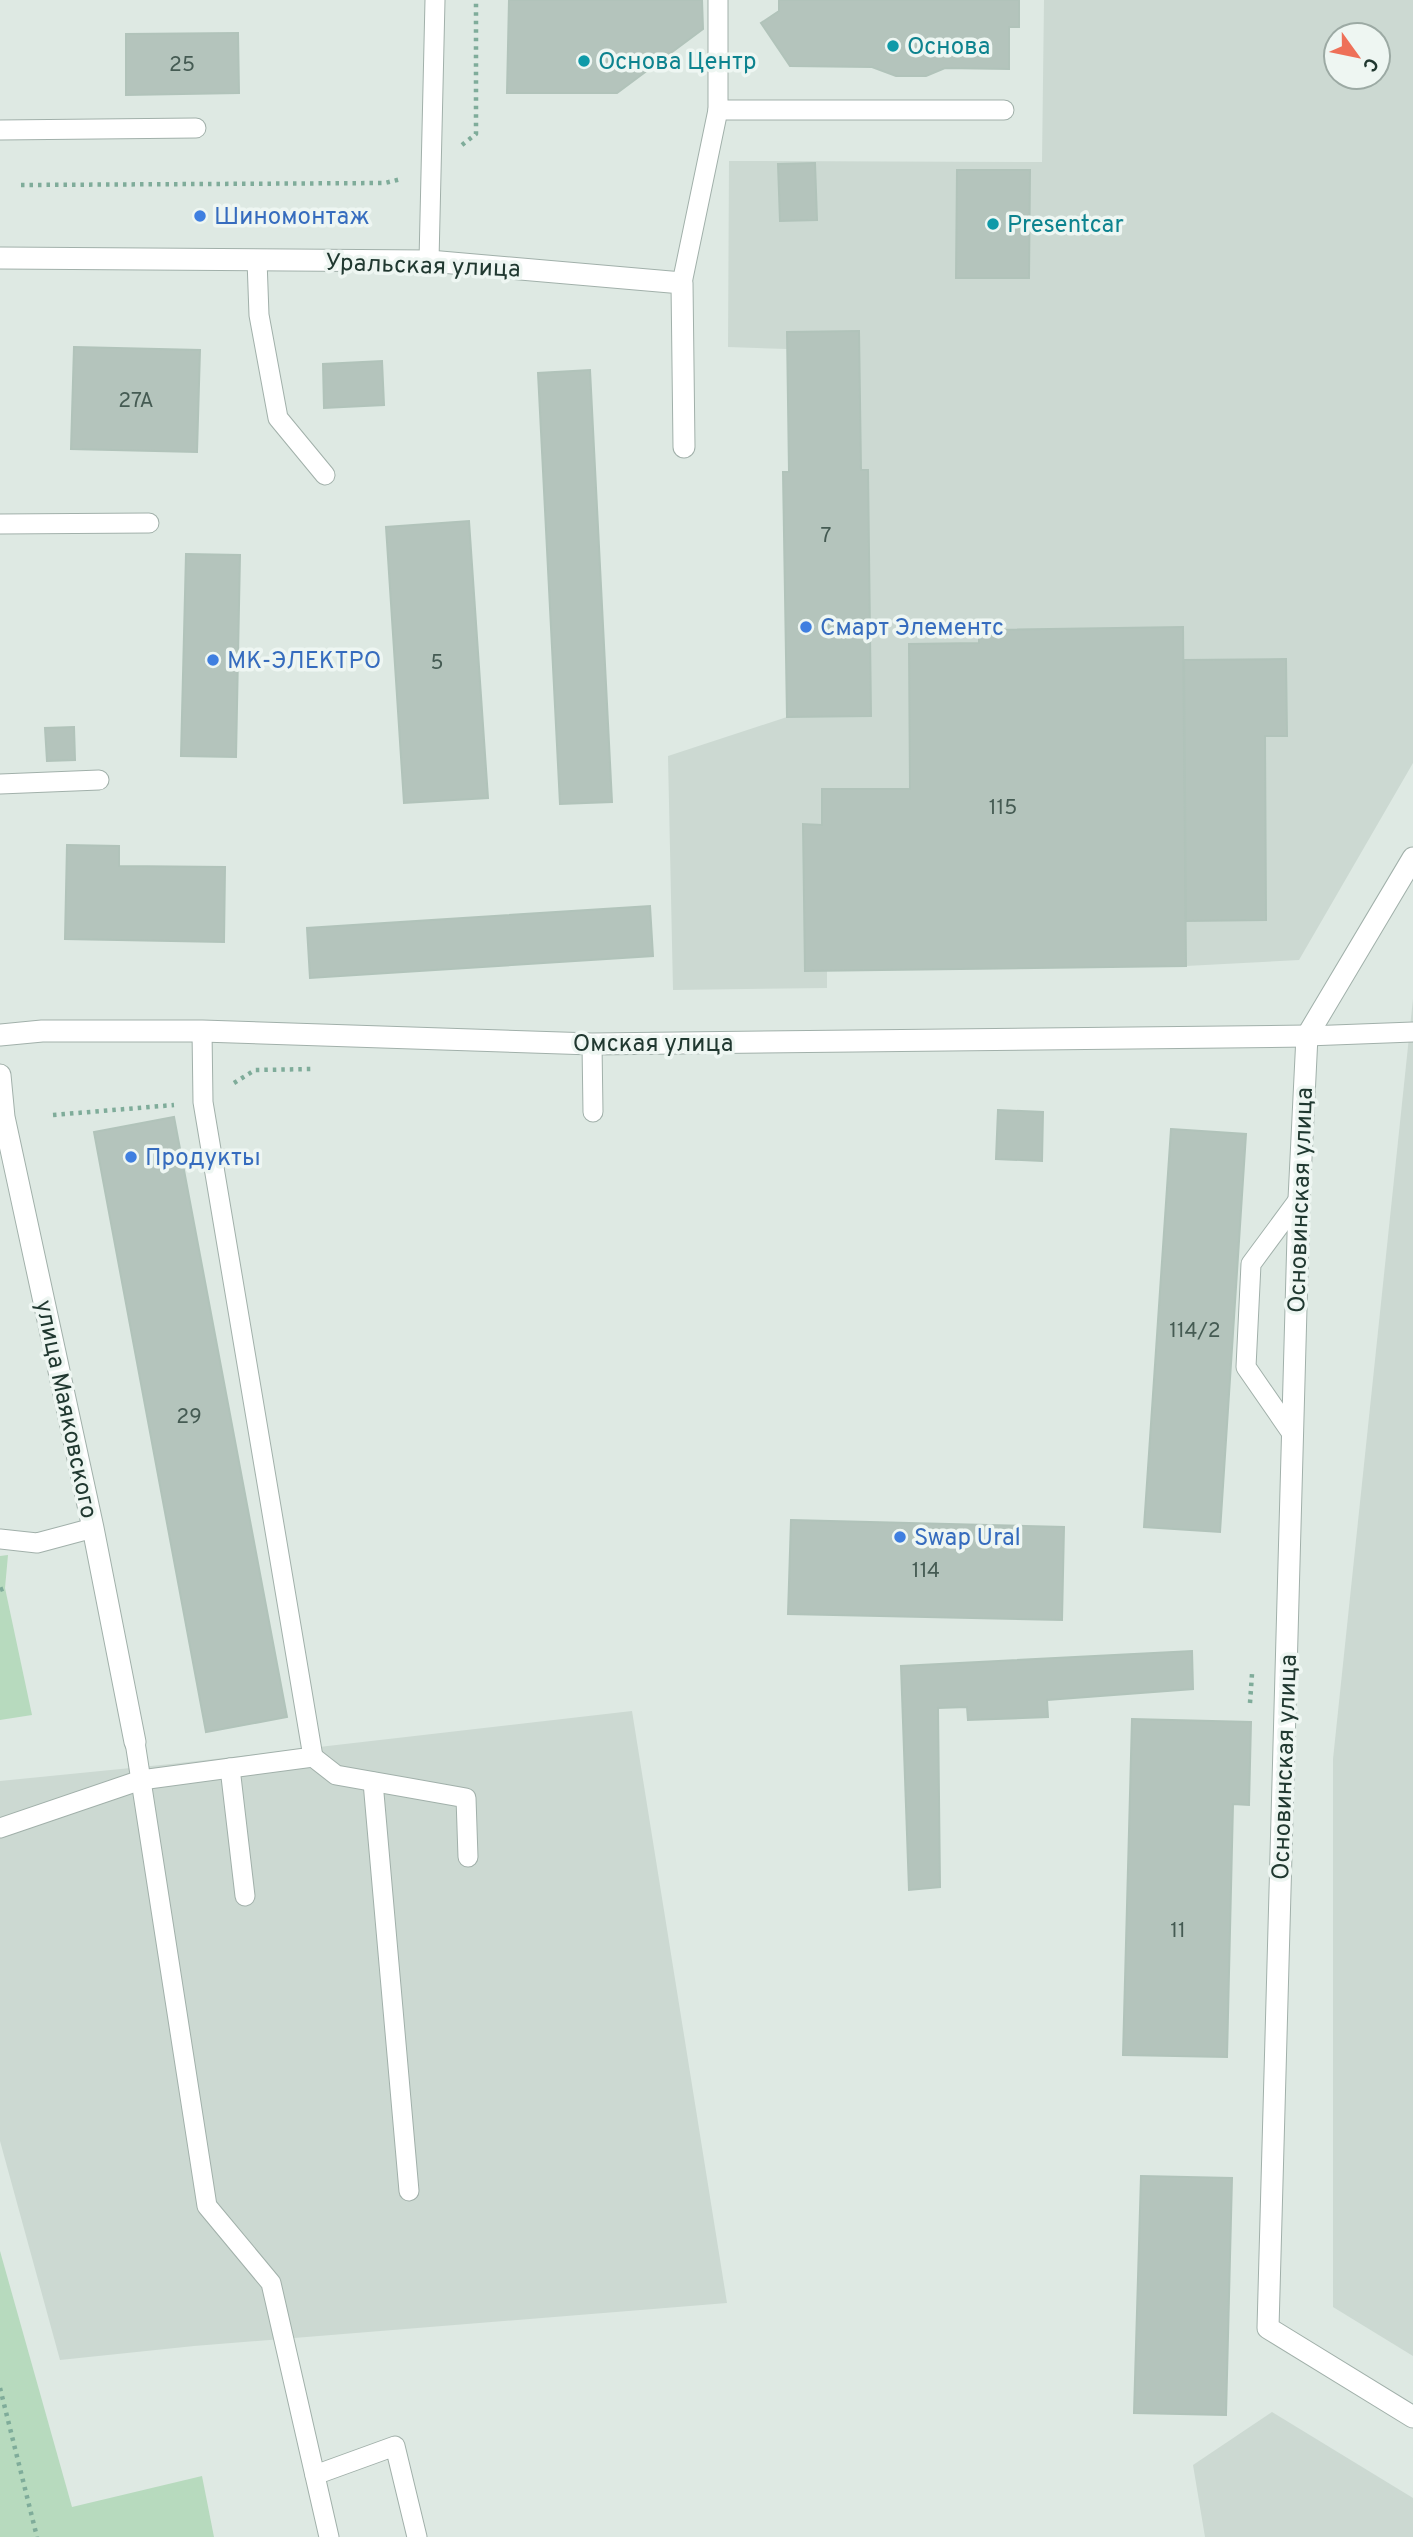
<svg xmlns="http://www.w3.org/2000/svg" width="1413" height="2537" viewBox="0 0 1413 2537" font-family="Overpass,sans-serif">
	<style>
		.built { fill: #ccd9d2; fill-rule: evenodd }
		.green { fill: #b7dabe }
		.building { fill: #b4c4bc; stroke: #b1c3ba; stroke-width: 2 }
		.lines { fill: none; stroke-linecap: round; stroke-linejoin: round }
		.lane-casing { stroke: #a1b0aa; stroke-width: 21 }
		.street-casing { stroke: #a1b0aa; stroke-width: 23 }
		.path { stroke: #7fac9a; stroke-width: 4.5; stroke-dasharray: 3.5 5; stroke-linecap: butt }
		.lane { stroke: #fff; stroke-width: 19 }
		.street { stroke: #fff; stroke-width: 21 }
		.culture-dot { fill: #0f9aa8; stroke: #eef6f2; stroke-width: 2.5 }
		.shop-dot { fill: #3f7fe0; stroke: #eef6f2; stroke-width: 2.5 }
		.labels { text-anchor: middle; stroke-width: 7; stroke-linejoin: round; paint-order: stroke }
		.number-label { font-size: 21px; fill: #455b53 }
		.culture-label { font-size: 24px; fill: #0d838f; stroke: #eef6f2; text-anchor: start }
		.shop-label { font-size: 24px; fill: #366cbe; stroke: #eef6f2; text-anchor: start }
		.street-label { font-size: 24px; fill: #203830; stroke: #eef6f2 }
	</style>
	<rect width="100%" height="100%" fill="#dee9e3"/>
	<g class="built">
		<path d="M1044 0H1413V763L1299 960 1186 966 827 971V988L673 990 668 756 787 717 783 472 789 471 787 349 728 347 729 161 1042 162ZM1336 35H1378V77H1336Z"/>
		<polygon points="1413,999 1413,2356 1333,2307 1333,1759"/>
		<polygon points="632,1711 727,2303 194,2346 60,2360 0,2141 0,1781 171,1764"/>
		<polygon points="1272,2412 1413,2498 1413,2537 1205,2537 1193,2465"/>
	</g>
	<g class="green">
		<polygon points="8,1555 5,1588 32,1715 0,1720 0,1556"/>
		<polygon points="0,2251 72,2507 202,2476 214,2537 0,2537"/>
	</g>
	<g class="building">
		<polygon points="509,0 702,0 703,29 617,93 507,93"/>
		<polygon points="779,0 1019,0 1019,27 1009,27 1009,69 945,68 926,76 896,76 872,67 790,66 761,23 779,11"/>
		<polygon points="238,33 239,93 126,95 126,34"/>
		<polygon points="815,163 817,220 780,221 778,164"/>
		<polygon points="957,170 1030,170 1029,278 956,278"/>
		<polygon points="859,331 861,470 868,470 871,716 787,717 783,472 789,472 787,332"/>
		<polygon points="74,347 200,350 197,452 71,449"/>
		<polygon points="382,361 384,405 324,408 323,364"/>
		<polygon points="590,370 612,802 560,804 538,373"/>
		<polygon points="469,521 488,798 404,803 386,527"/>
		<polygon points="186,554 240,555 236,757 181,756"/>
		<polygon points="1183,627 1186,966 805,971 803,824 822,825 822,789 910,789 909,644 979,643 979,630"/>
		<polygon points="1286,659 1287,736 1265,736 1266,920 1186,921 1184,660"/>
		<polygon points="74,727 75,760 47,761 45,728"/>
		<polygon points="67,845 119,846 119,866 225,867 224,942 65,939"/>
		<polygon points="650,906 653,956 310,978 307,928"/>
		<polygon points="998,1110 1043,1112 1042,1161 996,1159"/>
		<polygon points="174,1117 287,1717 206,1732 94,1132"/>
		<polygon points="1171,1129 1246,1134 1220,1532 1144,1527"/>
		<polygon points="791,1520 1064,1527 1062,1620 788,1614"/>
		<polygon points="1192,1651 1193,1689 1047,1700 1048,1717 968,1720 967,1707 938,1708 940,1887 909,1890 901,1666"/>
		<polygon points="1132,1719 1251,1722 1249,1805 1233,1804 1227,2057 1123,2055"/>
		<polygon points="1141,2176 1232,2178 1226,2415 1134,2413"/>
	</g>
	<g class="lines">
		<g class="lane-casing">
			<g id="lane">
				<polyline points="718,0 718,110"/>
				<polyline points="0,130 196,128"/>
				<polyline points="257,260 259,315 278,418 325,475"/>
				<polyline points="429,261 435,0"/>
				<polyline points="682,283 718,110 1004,110"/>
				<polyline points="0,524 149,523"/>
				<polyline points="0,784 99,780"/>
				<polyline points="1307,1036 1413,1032"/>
				<polyline points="592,1044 593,1112"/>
				<polyline points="1293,1435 1246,1367 1251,1264 1299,1199"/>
				<polyline points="0,1539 37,1543 93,1528"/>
				<polyline points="135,1742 207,2206 271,2283 329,2537"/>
				<polyline points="313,1757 336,1775 466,1798 468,1857"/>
				<polyline points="230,1768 245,1896"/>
				<polyline points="373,1782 409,2191"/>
				<polyline points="0,1828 141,1780 313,1757 203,1102 202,1031"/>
				<polyline points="315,2475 395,2446 417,2537"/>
			</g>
		</g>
		<g class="street-casing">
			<g id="street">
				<polyline points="0,258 429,261 682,283 684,447"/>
				<polyline points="1413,858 1307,1036 1299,1199 1268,2328 1413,2417"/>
				<polyline points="0,1035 42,1031 202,1031 592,1044 1307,1036"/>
				<polyline points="0,1075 4,1117 93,1528 135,1742"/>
			</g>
		</g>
		<g class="path">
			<polyline points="462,145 476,134 476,0"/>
			<polyline points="21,185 385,183 401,179"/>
			<polyline points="234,1083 255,1070 312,1069"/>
			<polyline points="53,1115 174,1105"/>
			<polyline points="0,1590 5,1588"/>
			<polyline points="1250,1703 1252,1674"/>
			<polyline points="0,2388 37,2537"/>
		</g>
		<use href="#lane" class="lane"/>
		<use href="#street" class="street"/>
	</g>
	<g class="culture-dot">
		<circle cx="893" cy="46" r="7"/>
		<circle cx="584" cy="61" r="7"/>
		<circle cx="993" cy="224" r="7"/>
	</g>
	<g class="shop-dot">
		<circle cx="200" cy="216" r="7"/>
		<circle cx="806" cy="627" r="7"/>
		<circle cx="213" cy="660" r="7"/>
		<circle cx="131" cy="1157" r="7"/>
		<circle cx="900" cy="1537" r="7"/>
	</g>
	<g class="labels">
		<g class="number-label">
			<text x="182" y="71">25</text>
			<text x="136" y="407">27А</text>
			<text x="826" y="542">7</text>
			<text x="437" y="669">5</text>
			<text x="1003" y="814">115</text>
			<text x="1195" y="1337">114/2</text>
			<text x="189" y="1423">29</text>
			<text x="926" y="1577">114</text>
			<text x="1178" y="1937">11</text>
		</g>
		<g class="culture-label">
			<text x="907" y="54">Основа</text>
			<text x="598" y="69">Основа Центр</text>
			<text x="1007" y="232">Presentcar</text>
		</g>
		<g class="shop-label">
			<text x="214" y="224">Шиномонтаж</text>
			<text x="820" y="635">Смарт Элементс</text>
			<text x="227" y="668">МК-ЭЛЕКТРО</text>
			<text x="145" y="1165">Продукты</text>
			<text x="914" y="1545">Swap Ural</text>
		</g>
		<g class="street-label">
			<text transform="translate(423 265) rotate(2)" y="8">Уральская улица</text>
			<text x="653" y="1051">Омская улица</text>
			<text transform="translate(1300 1200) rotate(-88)" y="8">Основинская улица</text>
			<text transform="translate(67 1409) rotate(78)" y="8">улица Маяковского</text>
			<text transform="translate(1284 1767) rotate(-88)" y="8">Основинская улица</text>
		</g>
	</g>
	<g transform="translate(1357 56) rotate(123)"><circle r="33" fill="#eef6f2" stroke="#9caaa4" stroke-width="2"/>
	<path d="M0-5L12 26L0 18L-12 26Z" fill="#ee7058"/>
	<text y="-10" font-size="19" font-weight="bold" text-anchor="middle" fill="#203830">С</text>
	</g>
</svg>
